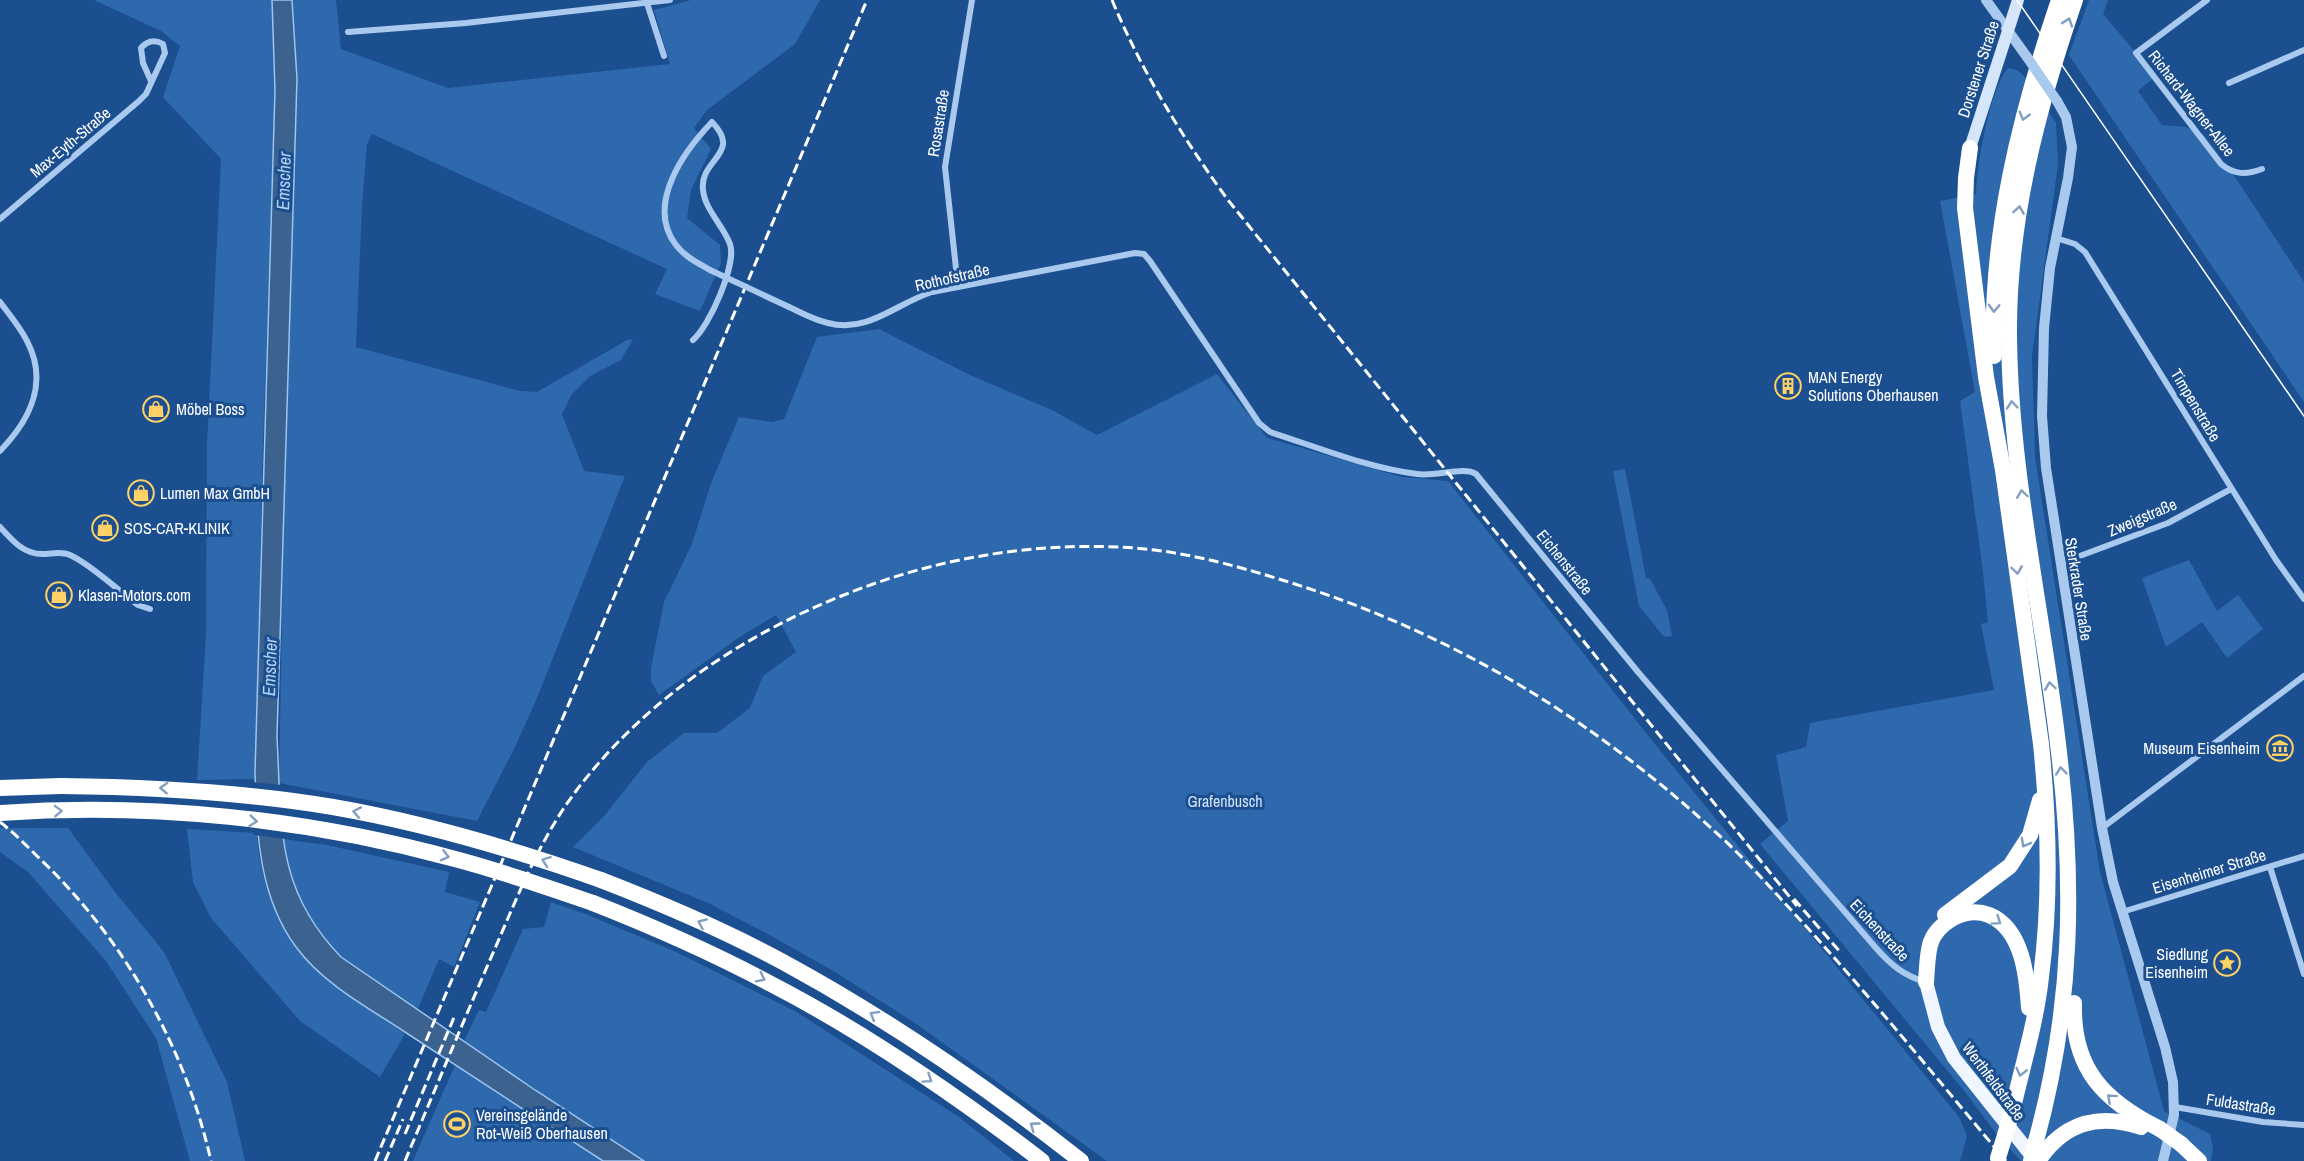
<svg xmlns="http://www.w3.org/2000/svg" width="2304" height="1161" viewBox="0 0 2304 1161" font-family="'Archivo Narrow',sans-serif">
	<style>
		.green { fill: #2e69ad }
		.water { fill: #3c6290; stroke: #9cc4f0; stroke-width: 1.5 }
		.pier { fill: #1b4f8f }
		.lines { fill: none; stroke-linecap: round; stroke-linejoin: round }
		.minor { stroke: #a9c9ee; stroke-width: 6 }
		.tertiary { stroke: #a9c9ee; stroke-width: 10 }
		.secondary { stroke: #d6e6fa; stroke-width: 12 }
		.primary { stroke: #f0f6ff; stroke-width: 14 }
		.motorway { stroke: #fff; stroke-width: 16 }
		.tram { stroke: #fff; stroke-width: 1.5 }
		.rail { stroke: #fff; stroke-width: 3; stroke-dasharray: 10 4.5; stroke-linecap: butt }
		.minor-bridge { stroke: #a9c9ee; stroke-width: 6 }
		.tertiary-bridge { stroke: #a9c9ee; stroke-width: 10 }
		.motorway-bridge { stroke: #fff; stroke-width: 16 }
		.oneway { stroke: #829ec1 }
		.labels { text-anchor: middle; stroke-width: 6; stroke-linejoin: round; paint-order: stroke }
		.street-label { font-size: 16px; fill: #fff; stroke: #1b4f8f }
		.poi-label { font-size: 16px; fill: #fff; stroke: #1b4f8f; text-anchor: start }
		.park-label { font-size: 16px; fill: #cfe3fa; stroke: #1b4f8f }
		.water-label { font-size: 18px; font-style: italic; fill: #b5d3f5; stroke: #1b4f8f }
	</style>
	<rect width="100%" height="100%" fill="#1b4f8f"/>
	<g class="green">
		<polygon points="94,0 272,0 275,90 263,445 255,779 197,780 206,635 207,445 221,159 163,97 180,46 161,31"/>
		<polygon points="292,0 336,0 341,49 448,88 670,64 654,10 691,0 820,0 795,44 707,110 694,128 711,149 691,190 687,218 720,245 721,263 700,311 655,294 667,269 372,134 367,144 362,206 356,347 520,391 537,392 627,340 633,339 621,360 590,376 572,394 562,414 584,471 625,476 537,698 515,747 477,821 279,783 285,446 297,79"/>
		<polygon points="2089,0 2108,0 2103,14 2156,76 2138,91 2162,125 2186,127 2204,135 2239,183 2304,282 2304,402 2069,55"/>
		<path d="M2008 68 2017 70 2026 78 2056 123 2058 164 2032 356 2035 457 2100 872 2164 1111 2210 1134 2213 1149 2211 1161H2021L1998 1136 1965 1092 1760 844 1788 821 1776 755 1806 747 1810 723 1994 690 1981 624 1988 622 1983 572 1960 401 1975 392 1940 201 1976 194C1977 164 1989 91 2008 68Z"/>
		<polygon points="879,329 970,375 1052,410 1097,435 1217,374 1267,438 1402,477 1448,481 1654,743 1959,1117 1967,1136 1960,1161 1107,1161 915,1023 835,972 768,934 708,903 573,847 605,815 647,762 684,733 717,733 750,708 763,676 796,652 776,615 741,636 659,695 651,681 651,668 664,602 692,544 711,483 739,417 772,422 784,419 817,337"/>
		<polygon points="1625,469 1646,578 1650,579 1667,610 1672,636 1664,637 1639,606 1613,471"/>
		<polygon points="2189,560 2217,611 2238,595 2263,629 2227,658 2202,622 2166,647 2142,578"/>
		<polygon points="0,828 68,828 115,892 164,952 227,1082 245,1161 190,1161 156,1038 106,961 28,872 0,852"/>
		<path d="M187 829 257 833C259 892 290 951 337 987 359 1003 383 1017 406 1032L380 1077 300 1021 211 918 193 882Z"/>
		<path d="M283 839 327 845 449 872 445 892 480 902 454 967 439 959 417 1011C392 994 364 978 341 957 308 928 286 882 283 839Z"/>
		<polygon points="551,902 588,915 674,951 795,1011 959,1117 1014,1161 644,1161 535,1090 464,1041 479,1010 486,1012 523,929 544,927"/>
		<polygon points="455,1065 603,1161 413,1161"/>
	</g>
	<path class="water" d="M272 0H292L297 79 277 737C282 826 275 889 341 957L535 1090 644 1161H603C538 1119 472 1076 408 1034 369 1008 324 985 296 947 258 895 257 833 255 772L275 90Z"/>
	<polygon class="pier" points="252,782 282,785 286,839 254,835"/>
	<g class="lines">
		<g class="minor">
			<polyline points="646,0 664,56"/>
			<path d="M2207 0 2136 53 2221 164C2234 175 2246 175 2262 169"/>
			<polyline points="348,32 466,23 670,0"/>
			<polyline points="2229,83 2304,50"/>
			<path d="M0 219 139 101 146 94 165 53 163 44C154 39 147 41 141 48L143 63 151 81"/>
			<polyline points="2056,238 2075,244 2085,252 2276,560 2304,599"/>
			<polyline points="958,287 945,167 972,0"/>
			<path d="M0 302C9 314 20 327 27 341 49 383 30 420 0 451"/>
			<path d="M789 307C802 313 814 320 828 323 867 334 897 303 932 292L1135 253 1144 254 1150 261 1259 423 1270 432C1317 447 1368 468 1417 474 1435 477 1464 466 1476 474L1638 672 1876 948C1891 965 1903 975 1925 982"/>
			<path d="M693 340C709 327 737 264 730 244 723 225 705 210 703 190 699 159 743 154 712 122 684 151 645 205 676 245 685 257 698 263 710 270"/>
			<path d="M0 527C12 540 23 554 42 554 52 554 61 551 70 555 89 563 120 592 138 605L150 609"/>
			<polyline points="2061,563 2168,523 2231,489"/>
			<polyline points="2102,828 2304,676"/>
			<polyline points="2270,867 2304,974"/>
			<polyline points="2122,912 2304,856"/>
			<polyline points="2175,1107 2263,1122 2304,1125"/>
		</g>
		<g class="tertiary">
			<polyline points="1986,0 2027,57"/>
			<polyline points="2057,101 2066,117 2072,147 2068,178 2050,268 2044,328 2042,416 2046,468 2102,828 2113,882 2165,1047 2173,1082 2174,1115 2163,1161"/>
		</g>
		<polyline class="secondary" points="1970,148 2018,0"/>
		<polyline class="primary" points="1926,982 1938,1027 1954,1058 2036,1161"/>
		<g class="motorway">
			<path d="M1970 148 1966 178 1965 208 1986 377 2003 470 2041 744C2049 822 2051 900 2041 977 2036 1023 2022 1067 2012 1112"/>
			<path d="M1994 356C1990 233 2020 115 2059 0"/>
			<polyline points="0,788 61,786"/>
			<path d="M601 880C663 904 724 930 783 962 888 1019 987 1087 1081 1161"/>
			<path d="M593 903C654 927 713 953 771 984 866 1033 957 1096 1042 1161"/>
			<polyline points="1945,915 2010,866 2030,835 2040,800"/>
			<path d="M1926 982C1927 970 1927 957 1930 945 1933 933 1943 924 1953 918 1965 912 1976 910 1989 915 2023 929 2027 977 2029 1008"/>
			<path d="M2074 1003C2072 1069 2104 1101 2160 1129"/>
			<path d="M2036 1141C2073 1006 2075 883 2058 744 2042 608 2010 472 2009 335 2008 219 2038 108 2075 0"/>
			<polyline points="2181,1144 2199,1161"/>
			<path d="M2038 1161C2064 1122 2098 1113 2141 1127"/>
		</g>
		<polyline class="tram" points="2017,0 2304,416"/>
		<g class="rail">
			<path d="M1112 0C1142 72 1182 137 1228 200L1797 906"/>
			<path d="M0 822C13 832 25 844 37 856 123 937 185 1046 211 1161"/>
			<polyline points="1794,899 1841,953"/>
			<polyline points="405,1134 455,1015"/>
			<polyline points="375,1161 867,0"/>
			<polyline points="385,1161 403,1119"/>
			<path d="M405 1161C434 1092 463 1022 493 953 517 898 539 840 576 791 654 688 770 617 891 578 969 553 1054 542 1135 548 1185 552 1234 565 1282 580 1450 631 1594 719 1722 838 1751 865 1777 895 1804 924 1874 1001 1939 1081 2006 1161"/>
		</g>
		<polyline class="minor-bridge" points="710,270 789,307"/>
		<polyline class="tertiary-bridge" points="2027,57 2057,101"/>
		<g class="motorway-bridge">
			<path d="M61 786C152 787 243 792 333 807 425 823 513 849 601 880"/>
			<path d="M0 813C151 802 308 819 455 859 501 871 547 887 593 903"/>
			<polyline points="2160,1129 2181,1144"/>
			<polyline points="1998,1158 2012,1112"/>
			<polyline points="2031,1161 2036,1141"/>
		</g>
	</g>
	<defs><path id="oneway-chevron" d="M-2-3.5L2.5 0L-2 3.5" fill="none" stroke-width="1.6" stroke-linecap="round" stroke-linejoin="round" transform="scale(1.5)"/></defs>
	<g class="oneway">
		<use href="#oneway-chevron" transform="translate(2068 22) rotate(-71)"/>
		<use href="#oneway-chevron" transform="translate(2024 116) rotate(105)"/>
		<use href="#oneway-chevron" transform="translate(2019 210) rotate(-81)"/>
		<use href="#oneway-chevron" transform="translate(1994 308) rotate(92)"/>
		<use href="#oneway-chevron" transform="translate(2012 405) rotate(-95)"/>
		<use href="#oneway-chevron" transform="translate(2022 494) rotate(-98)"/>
		<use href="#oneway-chevron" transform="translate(2017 570) rotate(82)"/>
		<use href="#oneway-chevron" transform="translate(2050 686) rotate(-98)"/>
		<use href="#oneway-chevron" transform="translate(2061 771) rotate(-96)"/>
		<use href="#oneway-chevron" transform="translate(164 788) rotate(-177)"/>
		<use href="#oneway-chevron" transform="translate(58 811) rotate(-2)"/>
		<use href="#oneway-chevron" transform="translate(357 812) rotate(-169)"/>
		<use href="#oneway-chevron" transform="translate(253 821) rotate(6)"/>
		<use href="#oneway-chevron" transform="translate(2025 843) rotate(119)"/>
		<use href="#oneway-chevron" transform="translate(445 856) rotate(14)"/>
		<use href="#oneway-chevron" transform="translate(546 861) rotate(-160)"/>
		<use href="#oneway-chevron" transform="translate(1997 921) rotate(35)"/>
		<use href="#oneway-chevron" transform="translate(702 923) rotate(-156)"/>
		<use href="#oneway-chevron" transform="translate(761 978) rotate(27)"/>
		<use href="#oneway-chevron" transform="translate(874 1015) rotate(-149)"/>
		<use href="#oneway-chevron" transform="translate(2021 1072) rotate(103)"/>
		<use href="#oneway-chevron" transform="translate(928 1079) rotate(34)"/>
		<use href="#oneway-chevron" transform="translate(2111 1098) rotate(-138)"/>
		<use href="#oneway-chevron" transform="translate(1034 1126) rotate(-144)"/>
	</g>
	<defs>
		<g id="building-ring" transform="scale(1.35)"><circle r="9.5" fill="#1b4f8f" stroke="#ffd166" stroke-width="1.5"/><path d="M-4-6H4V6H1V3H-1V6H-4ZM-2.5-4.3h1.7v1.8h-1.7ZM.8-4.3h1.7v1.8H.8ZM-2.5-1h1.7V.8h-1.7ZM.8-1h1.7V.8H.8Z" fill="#ffd166"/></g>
		<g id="shop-ring" transform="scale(1.35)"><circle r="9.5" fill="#1b4f8f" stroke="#ffd166" stroke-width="1.5"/><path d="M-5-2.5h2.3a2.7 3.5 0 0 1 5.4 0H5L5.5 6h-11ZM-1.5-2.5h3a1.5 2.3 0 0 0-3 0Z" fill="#ffd166"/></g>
		<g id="museum-ring" transform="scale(1.35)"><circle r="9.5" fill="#1b4f8f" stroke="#ffd166" stroke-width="1.5"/><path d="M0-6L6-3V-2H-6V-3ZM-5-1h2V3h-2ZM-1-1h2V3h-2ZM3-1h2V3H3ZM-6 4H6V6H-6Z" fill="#ffd166"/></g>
		<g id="sight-ring" transform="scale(1.35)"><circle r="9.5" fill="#1b4f8f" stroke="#ffd166" stroke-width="1.5"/><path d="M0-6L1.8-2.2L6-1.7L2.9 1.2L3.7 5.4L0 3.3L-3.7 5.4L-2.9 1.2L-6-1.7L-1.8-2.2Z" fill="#ffd166"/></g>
		<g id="stadium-ring" transform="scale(1.35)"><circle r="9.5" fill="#1b4f8f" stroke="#ffd166" stroke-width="1.5"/><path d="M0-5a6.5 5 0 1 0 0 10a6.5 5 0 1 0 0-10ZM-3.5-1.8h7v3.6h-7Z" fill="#ffd166"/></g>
	</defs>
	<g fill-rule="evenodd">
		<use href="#building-ring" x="1788" y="386"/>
		<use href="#shop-ring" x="156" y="409"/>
		<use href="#shop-ring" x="141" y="493"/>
		<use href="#shop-ring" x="105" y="528"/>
		<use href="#shop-ring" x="59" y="595"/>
		<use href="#museum-ring" x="2280" y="748"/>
		<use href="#sight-ring" x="2227" y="963"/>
		<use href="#stadium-ring" x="457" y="1124"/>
	</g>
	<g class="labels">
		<g class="street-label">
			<text transform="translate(1978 69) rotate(-72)" y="6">Dorstener Straße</text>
			<text transform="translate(2192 103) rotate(52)" y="6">Richard-Wagner-Allee</text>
			<text transform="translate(938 123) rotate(-81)" y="6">Rosastraße</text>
			<text transform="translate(70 142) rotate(-40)" y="6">Max-Eyth-Straße</text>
			<text transform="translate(952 277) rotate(-13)" y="6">Rothofstraße</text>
			<text transform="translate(2196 405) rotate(59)" y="6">Timpenstraße</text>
			<text transform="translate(2142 517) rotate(-23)" y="6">Zweigstraße</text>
			<text transform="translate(1565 562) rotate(51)" y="6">Eichenstraße</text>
			<text transform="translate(2079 589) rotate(81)" y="6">Sterkrader Straße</text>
			<text transform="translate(2209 871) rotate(-17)" y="6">Eisenheimer Straße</text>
			<text transform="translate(1880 930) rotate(47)" y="6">Eichenstraße</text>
			<text transform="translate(1994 1081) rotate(53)" y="6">Werthfeldstraße</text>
			<text transform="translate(2241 1104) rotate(9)" y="6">Fuldastraße</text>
		</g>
		<g class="poi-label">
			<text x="1808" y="383">MAN Energy<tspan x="1808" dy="18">Solutions Oberhausen</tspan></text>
			<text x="176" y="415">Möbel Boss</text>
			<text x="160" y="499">Lumen Max GmbH</text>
			<text x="124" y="534">SOS-CAR-KLINIK</text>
			<text x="78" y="601">Klasen-Motors.com</text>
			<text x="2260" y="754" text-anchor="end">Museum Eisenheim</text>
			<text x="2208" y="960" text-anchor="end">Siedlung<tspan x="2208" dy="18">Eisenheim</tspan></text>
			<text x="476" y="1121">Vereinsgelände<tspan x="476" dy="18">Rot-Weiß Oberhausen</tspan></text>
		</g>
		<g class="park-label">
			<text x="1225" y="807">Grafenbusch</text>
		</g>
		<g class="water-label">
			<text transform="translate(284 181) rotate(-88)" y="6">Emscher</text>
			<text transform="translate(270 667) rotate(-88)" y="6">Emscher</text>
		</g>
	</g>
</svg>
